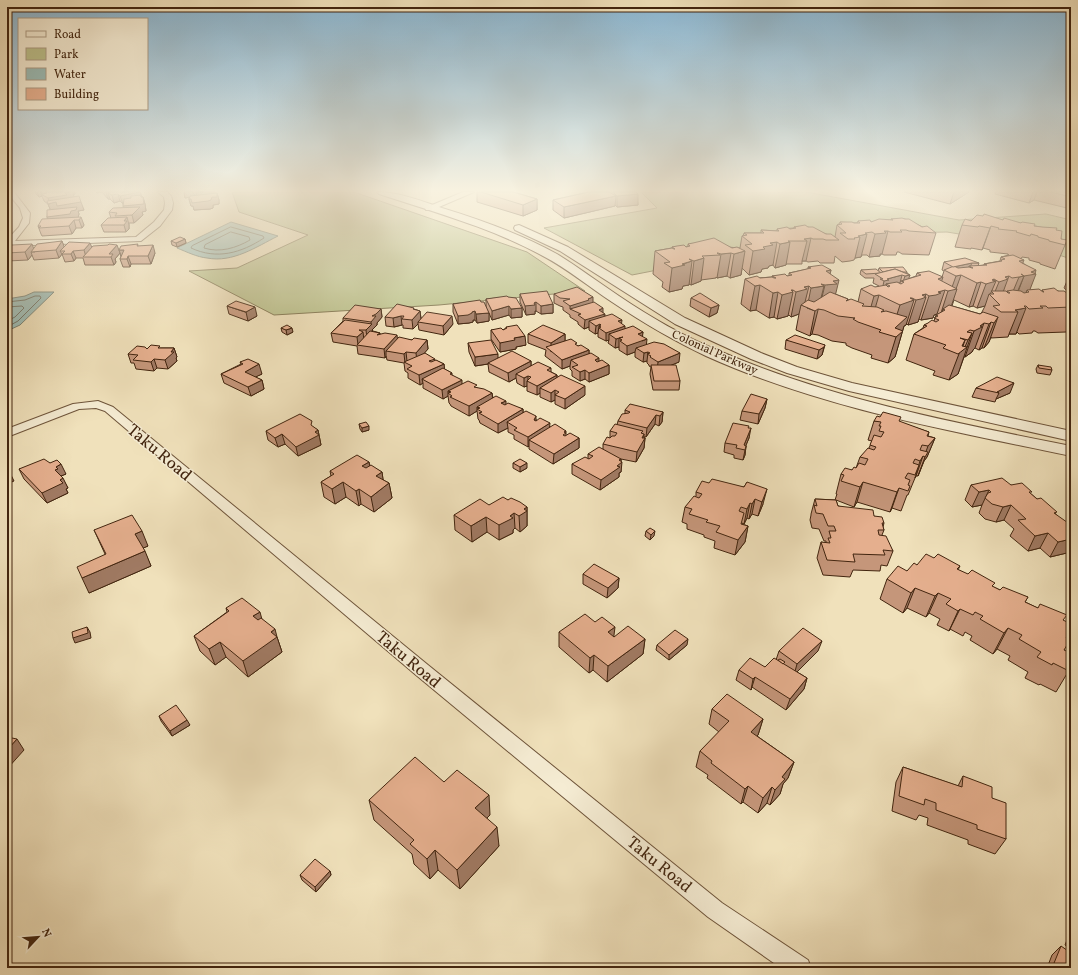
<svg xmlns="http://www.w3.org/2000/svg" width="1078" height="975" viewBox="0 0 1078 975" font-family="Vollkorn,serif">
	<style>
		.green { fill: #bdc28d; stroke: #80744e }
		.water { fill: #9bbcb6; stroke: #778073 }
		.lines { fill: none; stroke-linecap: round; stroke-linejoin: round }
		.shore { stroke: #6e7062; stroke-width: 1 }
		.minor-casing { stroke: #6e543a; stroke-width: 2 }
		.tertiary-casing { stroke: #6e543a; stroke-width: 2 }
		.minor { fill: #f5ecd3; fill-rule: evenodd }
		.tertiary { fill: #f5ecd3; fill-rule: evenodd }
		.wall { fill: #c5967a; stroke: #42250f; fill-rule: evenodd }
		.shaded-wall { fill: #a07a63; stroke: #42250f }
		.building { fill: #e5af8e; stroke: #42250f }
		.labels { text-anchor: middle; stroke-width: 3; stroke-linejoin: round; paint-order: stroke }
		.far-street-label { font-size: 12px; fill: #42250f; stroke: #f5ecd3 }
		.near-street-label { font-size: 17px; fill: #42250f; stroke: #f5ecd3 }
	</style>
	<rect width="100%" height="100%" fill="#f0e1bb"/>
	<filter id="stains"><feTurbulence type="fractalNoise" baseFrequency=".005" numOctaves="4"/><feColorMatrix values="0 0 0 0 .2 0 0 0 0 .09 0 0 0 0 .02 0 0 0 .5 -.17"/></filter>
	<radialGradient id="worn" r=".72"><stop offset=".6" stop-color="#630" stop-opacity="0"/><stop offset="1" stop-color="#630" stop-opacity=".3"/></radialGradient>
	<g class="green">
		<polygon points="232,192 354,192 527,252 585,291 439,305 274,315 189,271 237,268 308,235 239,212"/>
		<polygon points="641,192 806,192 959,220 1046,214 1071,220 1071,259 1032,246 947,232 848,234 754,251 632,275 544,228 657,208"/>
	</g>
	<g class="water">
		<path d="M231 222 278 236C256 247 233 263 207 258 197 257 187 252 177 248Z"/>
		<polygon points="34,292 54,292 20,325 7,331 7,299 25,296"/>
	</g>
	<g class="lines">
		<g class="shore">
			<path d="M231 227 263 236 264 238C241 253 217 260 191 248L192 246Z"/>
			<path d="M231 232 249 237 250 240C236 248 220 253 204 248L205 245Z"/>
			<polyline points="7,302 25,300 35,296 40,296 41,298 18,321 7,327"/>
			<polyline points="7,307 22,306 24,308 15,317 7,321"/>
		</g>
		<g class="minor-casing">
			<g id="minor">
				<polygon points="7,192 14,192 30,213 29,223 15,241 136,237 154,222 164,210 165,203 164,197 158,192 167,192 171,196 173,203 172,210 160,226 141,241 7,246 7,240 19,227 23,218 20,208"/>
				<polygon points="463,192 474,192 432,210 426,210 425,208"/>
				<polygon points="98,401 113,407 428,665 722,903 808,960 811,968 781,968 708,917 416,675 105,411 96,408 79,409 7,437 7,429 73,404"/>
			</g>
		</g>
		<g class="tertiary-casing">
			<g id="tertiary">
				<path d="M377 192C400 192 421 201 442 208 481 220 521 234 557 254 578 267 598 282 619 296 650 317 683 336 717 350 830 399 951 422 1071 446V456C948 430 821 408 706 356 674 341 642 322 612 302 589 287 568 269 543 256 492 228 434 212 379 194Z"/>
				<polygon points="519,225 568,247 685,318 761,353 797,367 852,383 1071,431 1071,441 849,391 787,373 751,359 675,324 560,251 515,230 514,228 515,226"/>
			</g>
		</g>
		<use href="#minor" class="minor"/>
		<use href="#tertiary" class="tertiary"/>
	</g>
	<g class="wall">
		<polygon points="35,192 75,192 75,194 73,194 74,197 84,210 78,211 79,214 78,217 84,225 82,228 76,228 72,234 42,236 41,234 38,226 48,219 47,217 50,209 48,204 44,201 42,196 39,197 36,194"/>
		<polygon points="96,192 140,192 142,197 143,197 145,204 146,211 142,212 143,215 134,223 129,223 129,229 126,232 104,232 101,225 111,218 109,212 124,208 123,204 120,201 114,203 110,199 108,199 102,192 97,193"/>
		<polygon points="184,192 215,192 216,193 217,193 219,200 219,204 213,205 213,208 210,209 194,210 193,206 191,206 189,199 189,197 185,198"/>
		<polygon points="477,192 513,192 537,199 537,210 523,216 477,202"/>
		<polygon points="589,192 636,192 638,205 617,207 615,205 615,206 564,218 553,210 553,200"/>
		<polygon points="904,192 969,192 950,204"/>
		<polygon points="996,192 1071,192 1071,209 1034,200 1029,203 995,194"/>
		<polygon points="891,219 905,219 936,233 929,255 902,254 899,252 897,252 896,255 884,255 882,254 880,254 880,256 869,257 867,255 862,255 861,257 855,258 854,260 850,261 842,262 835,256 834,263 820,263 818,261 808,262 806,261 802,261 802,264 786,264 786,265 775,268 773,265 769,266 768,268 762,269 761,272 749,275 742,268 741,275 730,278 727,276 717,278 716,277 716,278 701,280 701,281 691,285 689,284 689,285 683,286 682,289 669,292 662,287 663,282 653,274 655,251 672,248 672,247 686,247 688,246 688,244 740,248 742,236 743,236 744,233 761,233 761,230 777,231 777,229 794,228 794,227 808,227 826,234 835,237 837,225 839,224 840,222 854,223 857,223 858,221 871,222 891,220"/>
		<path d="M1003 220 1056 230 1065 245 1055 269 1040 264V263L1029 260V258L1022 257 1021 259 1023 263 1035 273 1029 290 1042 291V290L1058 291 1071 296V334L1070 335 1066 332 1038 333 1035 331H1033L1032 333 1019 334 1017 332 1016 334H1009L1008 337 991 338V337L989 342 984 348H982L979 350 975 348 973 350 972 352 965 357H964L958 374 949 380 933 375 935 371 906 360 914 334 923 328 924 325 934 321 936 315H937V314L934 315 933 318 921 320 919 319 918 322 908 325 907 324 906 325 904 326 895 357 888 363 871 358 872 355 852 348 846 345V343L832 341 818 335 812 334 810 336 796 330 799 314 791 317 789 315 788 316 777 319 774 317 769 318 756 310 750 311 741 304 745 279 772 277V276H789V273L808 269V267L831 270 830 274 835 294 848 299V300L858 302 861 289 878 287 879 286 873 283 874 278H865L860 274 861 270 878 271 879 268 907 272V273L910 275 908 279 916 276 917 273 942 277 944 271 942 270 944 262 979 263 978 266 984 265V264L1000 261 1001 257 1009 255H1008V254L990 252V250L983 248 982 250 971 248V249L955 247 962 225 971 221ZM954 300 969 307 973 306 977 308 985 306 982 312 980 314 952 306Z"/>
		<polygon points="185,239 186,243 177,247 172,245 171,241"/>
		<polygon points="62,241 64,247 92,247 120,253 115,259 116,262 114,265 85,265 83,258 76,258 74,261 65,262 62,254 59,258 34,260 32,255 28,260 7,261 7,249 33,249"/>
		<polygon points="138,246 155,253 151,264 131,264 130,267 123,267 120,259 121,257 119,250"/>
		<polygon points="1071,264 1071,294 1064,288 1070,274 1067,272"/>
		<polygon points="520,294 553,304 553,313 541,314 536,311 535,311 535,314 526,315 520,302"/>
		<polygon points="554,294 593,302 603,313 605,316 622,324 625,329 643,332 642,336 646,344 679,362 671,365 680,381 679,390 653,390 650,374 651,367 649,366 649,365 647,363 647,361 643,362 635,357 635,352 627,355 619,350 619,347 615,348 608,343 609,340 606,341 598,337 598,333 595,334 589,330 589,327 584,329 578,324 578,322 570,317 570,315 563,310 563,307 560,306 554,303"/>
		<polygon points="508,297 522,308 522,317 511,318 509,315 492,320 489,313 489,321 477,323 475,320 473,320 473,322 469,323 458,324 453,312 453,304 481,302 486,307 486,299"/>
		<polygon points="691,298 719,305 717,313 709,317 690,306"/>
		<polygon points="227,306 257,316 248,321 229,314"/>
		<polygon points="381,309 382,317 377,323 377,325 372,330 373,331 380,333 380,334 397,339 412,340 427,340 428,349 424,353 435,360 444,364 444,369 452,373 452,375 462,384 477,388 492,393 493,398 506,405 523,409 523,413 550,427 566,431 566,436 579,438 579,448 553,464 529,449 529,446 528,447 514,439 514,435 508,432 508,428 498,433 480,423 479,420 478,419 477,411 469,416 451,406 450,404 449,403 448,396 443,399 423,388 423,383 420,385 408,378 408,373 405,371 404,363 387,360 386,356 385,358 358,354 357,346 333,342 331,333 343,321 343,318"/>
		<polygon points="414,309 420,311 421,318 453,324 444,335 419,330 418,324 413,329 403,328 403,325 402,325 394,327 386,326 385,317"/>
		<polygon points="506,327 526,345 516,347 516,349 500,352 491,339 491,330 503,330 506,328"/>
		<polygon points="281,328 293,332 287,335 282,332"/>
		<polygon points="528,334 565,334 565,341 589,350 589,353 599,361 609,365 609,374 589,382 585,379 580,381 572,376 572,371 570,369 570,366 562,369 545,356 546,350 528,343"/>
		<polygon points="786,340 825,345 822,355 817,359 785,349"/>
		<polygon points="468,343 498,358 531,361 531,366 551,368 551,372 557,375 557,378 585,395 565,409 555,404 555,400 551,402 540,397 540,393 537,395 527,391 527,386 524,387 517,383 516,378 509,382 489,372 488,364 475,366 469,352"/>
		<polygon points="161,348 174,348 177,357 176,358 177,361 168,369 157,368 154,371 136,369 134,363 131,363 128,354 147,349"/>
		<polygon points="240,362 262,374 255,377 262,380 264,389 251,396 224,383 221,374 241,364"/>
		<polygon points="1038,365 1052,370 1050,375 1037,373 1036,369"/>
		<polygon points="976,388 1010,393 996,399 995,402 972,397"/>
		<polygon points="767,399 765,408 758,424 740,420 742,411"/>
		<polygon points="625,410 663,412 662,422 659,426 655,424 646,437 644,437 644,438 645,438 644,448 636,462 621,459 621,472 619,473 619,477 600,490 572,474 572,464 588,459 588,454 603,449 603,444 610,438 610,431 617,425 618,421 625,413"/>
		<polygon points="874,421 899,422 929,432 928,436 935,438 927,457 924,461 918,476 916,476 915,478 908,495 907,495 901,511 892,508 890,512 857,502 854,507 836,500 838,506 874,516 884,523 883,527 884,530 882,535 893,551 887,566 881,565 880,571 853,570 850,577 823,575 817,558 821,542 826,543 826,541 824,541 819,529 812,528 810,520 811,515 811,514 815,499 835,500 837,494 836,494 841,474 852,470 856,468 860,457 869,448 872,441 868,440"/>
		<polygon points="359,424 369,430 362,432 360,429"/>
		<polygon points="313,427 318,430 321,445 298,456 285,444 278,447 268,440 266,431"/>
		<polygon points="749,428 749,438 746,445 746,446 745,455 743,460 734,458 734,455 724,452 725,443"/>
		<polygon points="369,462 370,466 382,472 383,480 389,483 392,498 374,512 361,504 359,506 346,497 335,504 324,497 321,482 331,476 330,471"/>
		<polygon points="50,463 66,474 61,476 68,488 66,489 68,493 47,503 24,479 19,469"/>
		<polygon points="513,463 527,468 520,472 513,468"/>
		<polygon points="747,482 763,504 758,516 752,514 749,519 747,518 744,524 742,523 742,524 748,526 745,542 735,555 714,548 715,541 704,537 704,535 687,529 687,524 682,522 685,507 696,496 696,492 709,483 744,487"/>
		<polygon points="971,485 1011,485 1031,494 1056,514 1071,552 1050,557 1040,548 1028,551 1010,536 1014,529 1004,520 996,522 985,519 979,513 982,505 972,507 965,500"/>
		<polygon points="508,500 527,507 527,526 520,532 515,528 513,530 513,533 499,540 487,532 472,542 455,530 454,515"/>
		<polygon points="94,530 148,546 143,548 151,566 89,593 105,554"/>
		<polygon points="646,531 654,536 650,540 645,536"/>
		<polygon points="917,565 960,566 958,570 1000,590 1028,597 1025,602 1063,620 1066,638 1064,650 1071,667 1056,692 1040,684 1039,685 1025,678 1028,672 1008,660 1010,656 997,649 993,654 970,640 972,636 965,632 963,636 950,629 949,631 937,625 940,619 929,613 926,617 907,608 903,613 880,599 887,579 907,571"/>
		<polygon points="583,574 619,578 618,588 607,598 583,584"/>
		<polygon points="226,608 262,619 277,637 282,652 248,677 226,657 215,665 200,651 194,636 227,612"/>
		<polygon points="559,632 645,639 643,654 607,682 593,670 589,673 559,647"/>
		<polygon points="657,645 687,645 669,660 656,650"/>
		<polygon points="779,651 818,651 797,672 807,678 804,689 786,710 752,687 751,690 736,680 739,670 765,667 776,660"/>
		<polygon points="712,709 763,719 758,735 757,736 794,762 788,778 783,784 780,794 770,805 767,803 758,813 743,802 741,804 707,778 708,775 696,767 700,751 719,732 709,724"/>
		<polygon points="159,716 190,725 172,736 161,721"/>
		<polygon points="903,767 958,786 963,776 992,798 1006,839 995,854 968,844 968,840 927,825 928,818 919,815 916,820 892,811 896,782"/>
		<polygon points="444,782 490,815 487,818 499,846 460,889 438,870 430,879 414,864 412,854 374,820 369,800"/>
		<polygon points="330,871 331,875 316,892 302,880 300,875"/>
		<polygon points="1071,919 1071,928 1068,926"/>
		<polygon points="1071,930 1071,949 1065,945"/>
		<polygon points="1061,946 1071,968 1047,968 1052,955"/>
	</g>
	<g class="shaded-wall">
		<polygon points="37,192 41,192 42,195 41,194 42,196 39,197"/>
		<polygon points="69,192 75,192 75,194 73,194 75,199 81,202 84,210 78,211 79,214 78,218 50,225 47,217 51,211 48,204 50,204 48,198"/>
		<polygon points="106,192 135,192 118,194 120,201 114,203 112,195 108,193 110,199 108,199"/>
		<polygon points="140,192 144,202 143,197 145,204 146,211 142,212 143,215 134,223 132,215 125,214 123,206 127,203 123,204 120,196"/>
		<polygon points="184,192 193,192 195,196 185,198"/>
		<polygon points="203,192 215,192 216,194 217,193 219,200 219,204 213,205 213,208 210,209 194,210 193,206 191,206 189,199 191,199 198,200 196,193"/>
		<polygon points="954,192 969,192 950,204"/>
		<polygon points="1033,192 1037,192 1034,200 1029,203"/>
		<polygon points="638,194 638,205 617,207 617,196"/>
		<polygon points="616,196 615,206 564,218 564,207"/>
		<polygon points="537,199 537,210 523,216 523,205"/>
		<polygon points="81,217 84,225 82,228 79,220"/>
		<polygon points="127,217 129,225 129,229 126,232 124,225 124,221"/>
		<polygon points="74,220 76,228 72,234 69,226"/>
		<polygon points="991,226 983,248 982,250 990,228"/>
		<polygon points="884,231 888,231 882,254 880,254 880,256 869,257 875,234"/>
		<polygon points="867,234 861,257 855,258 860,237 858,236"/>
		<polygon points="811,238 806,261 802,261 807,241 804,239"/>
		<polygon points="185,239 186,243 177,247 176,243"/>
		<polygon points="62,241 65,249 60,251 62,254 59,258 56,250"/>
		<polygon points="777,242 773,265 769,266 768,268 762,269 761,272 749,275 753,251 770,243"/>
		<polygon points="790,242 786,265 775,268 780,244"/>
		<polygon points="90,243 93,250 86,257 84,250"/>
		<polygon points="32,244 35,252 31,252 32,255 28,260 25,252"/>
		<polygon points="117,245 120,253 115,259 116,262 114,265 111,257 109,254"/>
		<polygon points="153,245 155,253 151,264 148,256"/>
		<polygon points="119,250 124,250 122,258"/>
		<polygon points="73,251 76,258 74,261 71,254"/>
		<polygon points="745,251 741,275 730,278 734,254"/>
		<polygon points="731,253 727,276 717,278 721,254"/>
		<polygon points="128,256 131,264 130,267 127,259"/>
		<polygon points="704,258 701,281 691,285 694,261"/>
		<polygon points="1024,260 1017,277 1019,261"/>
		<polygon points="692,261 689,285 683,286 682,289 669,292 672,268"/>
		<polygon points="972,263 970,267 969,266 967,272 953,267"/>
		<polygon points="831,270 827,285 833,281 839,280 833,305 819,309 825,285 826,271"/>
		<polygon points="1036,270 1035,274 1036,274 1029,292 1027,290 1024,298 1015,300 1024,276 1031,272"/>
		<polygon points="902,275 900,283 886,284 885,289 882,290 884,281 887,279"/>
		<polygon points="910,275 907,283 903,282 905,276"/>
		<polygon points="961,275 956,289 957,289 949,313 945,310 943,309 941,316 940,316 948,291 951,290 956,276"/>
		<polygon points="1009,276 999,303 996,301 994,294 999,282 1005,277"/>
		<polygon points="1024,276 1014,300 1009,301 1019,277"/>
		<polygon points="943,277 938,292 945,290 937,314 934,315 933,318 921,320 929,296 938,279"/>
		<polygon points="994,279 993,282 996,281 990,295 989,294 985,306 977,308 986,284"/>
		<polygon points="981,282 973,306 969,307 977,283"/>
		<polygon points="760,285 756,310 750,311 755,286"/>
		<polygon points="809,286 804,306 801,305 799,314 791,317 796,292 804,287"/>
		<polygon points="824,286 812,334 810,336 815,311 807,308 811,288"/>
		<polygon points="791,290 793,290 792,292 793,292 788,316 777,319 782,295"/>
		<polygon points="778,292 774,317 769,318 773,293"/>
		<polygon points="926,294 925,297 926,297 918,322 908,325 916,300 922,295"/>
		<polygon points="879,295 872,319 867,321 874,296"/>
		<polygon points="593,297 593,306 570,309 570,306"/>
		<polygon points="910,298 912,298 911,301 914,300 906,325 904,326 895,357 888,363 896,337 892,330 900,305"/>
		<polygon points="536,302 536,311 535,311 535,314 526,315 525,306"/>
		<polygon points="553,304 553,313 541,314 541,306"/>
		<polygon points="719,305 717,313 709,317 711,308"/>
		<polygon points="509,306 509,315 492,320 492,311"/>
		<polygon points="255,307 257,316 248,321 246,312"/>
		<polygon points="522,308 522,317 511,318 511,309"/>
		<polygon points="603,308 603,315 605,314 604,323 589,321 589,327 584,329 585,320 599,310"/>
		<polygon points="1026,308 1016,334 1009,334 1018,312 1015,310"/>
		<polygon points="381,309 382,317 377,323 377,325 372,330 373,333 367,339 366,330 371,324 371,322 372,316"/>
		<polygon points="420,311 421,320 418,322 418,324 413,329 412,320"/>
		<polygon points="475,311 475,320 473,320 473,322 469,323 458,324 458,316"/>
		<polygon points="489,313 489,321 477,323 476,314"/>
		<polygon points="401,316 402,325 394,327 393,318"/>
		<polygon points="452,316 453,324 444,335 443,326"/>
		<polygon points="998,317 989,342 984,348 994,323"/>
		<polygon points="622,320 621,327 625,326 625,335 609,334 609,340 606,341 606,333 618,321"/>
		<polygon points="991,322 982,348 979,350 989,324"/>
		<polygon points="984,323 975,348 973,350 972,352 965,357 974,331"/>
		<polygon points="600,324 600,327 599,326 598,333 595,334 596,326"/>
		<polygon points="292,328 293,332 287,335 286,330"/>
		<polygon points="363,332 364,341 358,345 357,337"/>
		<polygon points="643,332 642,341 647,339 646,348 636,348 635,352 627,355 627,346 638,334"/>
		<polygon points="972,333 958,374 949,380 962,346 965,340 961,352 964,349 968,340"/>
		<polygon points="565,334 565,342 551,352 551,343"/>
		<polygon points="397,335 398,344 386,351 386,356 385,358 384,349"/>
		<polygon points="525,336 526,345 516,347 516,349 500,352 500,343 514,338"/>
		<polygon points="623,337 622,340 619,338 619,347 615,348 616,339"/>
		<polygon points="427,340 428,349 417,362 416,353"/>
		<polygon points="824,347 822,355 817,359 819,350"/>
		<polygon points="174,348 177,357 176,358 177,361 168,369 165,360"/>
		<polygon points="589,350 589,359 571,360 570,366 562,369 562,360"/>
		<polygon points="406,352 407,361 405,363 404,354"/>
		<polygon points="648,352 647,361 643,362 644,353"/>
		<polygon points="680,353 679,362 657,371 658,362"/>
		<polygon points="498,354 498,363 488,363 488,364 475,366 475,357"/>
		<polygon points="599,358 599,367 595,360"/>
		<polygon points="154,359 157,368 154,371 151,362"/>
		<polygon points="531,361 531,370 516,374 516,378 509,382 508,373"/>
		<polygon points="259,364 262,374 247,381 245,372"/>
		<polygon points="444,364 445,373 422,379 423,383 420,385 419,375"/>
		<polygon points="609,365 609,374 589,382 589,373"/>
		<polygon points="585,370 585,379 580,381 580,372"/>
		<polygon points="557,375 556,384 540,388 540,393 537,395 537,386"/>
		<polygon points="528,376 528,382 527,381 527,386 524,387 524,378"/>
		<polygon points="262,380 264,389 251,396 248,387"/>
		<polygon points="462,380 462,389 448,391 448,396 443,399 442,390"/>
		<polygon points="1014,383 1010,393 996,399 999,393 997,392"/>
		<polygon points="585,386 585,395 565,409 565,399"/>
		<polygon points="555,390 555,400 551,402 551,393"/>
		<polygon points="492,393 493,403 480,408 477,407 477,411 469,416 469,406"/>
		<polygon points="767,399 765,408 758,424 759,414"/>
		<polygon points="506,401 506,410 501,403"/>
		<polygon points="523,409 523,419 507,422 508,428 498,433 498,424"/>
		<polygon points="663,412 662,422 659,426 660,416"/>
		<polygon points="656,415 655,424 646,437 647,428"/>
		<polygon points="536,416 536,425 534,420"/>
		<polygon points="550,423 549,433 529,440 529,446 528,447 528,437"/>
		<polygon points="369,426 369,430 362,432 362,428"/>
		<polygon points="751,428 749,438 744,450 744,445"/>
		<polygon points="318,430 321,445 298,456 296,447 315,432"/>
		<polygon points="282,434 285,444 278,447 275,438"/>
		<polygon points="644,434 644,440 645,438 644,448 636,462 637,452"/>
		<polygon points="579,438 579,448 553,464 554,454"/>
		<polygon points="935,438 927,457 924,461 918,476 925,457 924,457 928,446"/>
		<polygon points="746,446 745,455 743,460 745,450"/>
		<polygon points="923,456 916,476 915,478 920,461"/>
		<polygon points="621,459 621,463 622,462 621,472 619,473 619,477 600,490 601,480 617,466 619,460"/>
		<polygon points="369,462 371,476 362,466"/>
		<polygon points="527,463 527,468 520,472 520,467"/>
		<polygon points="61,464 66,474 61,476 55,470 56,467"/>
		<polygon points="9,471 14,481 7,484 7,472"/>
		<polygon points="382,472 384,486 376,476"/>
		<polygon points="63,478 68,488 66,489 68,493 47,503 42,493 60,480"/>
		<polygon points="343,482 346,497 335,504 332,489"/>
		<polygon points="863,482 857,502 854,507 860,487"/>
		<polygon points="389,483 392,498 374,512 371,497"/>
		<polygon points="899,488 892,508 890,512 897,492"/>
		<polygon points="359,489 361,504 359,506 356,491"/>
		<polygon points="767,489 763,504 758,516 762,502"/>
		<polygon points="989,490 982,505 972,507 979,492"/>
		<polygon points="755,499 752,514 749,519 752,504"/>
		<polygon points="750,503 747,518 744,524 747,509"/>
		<polygon points="1011,505 1004,520 996,522 1003,507"/>
		<polygon points="527,507 527,526 520,532 519,516 524,509"/>
		<polygon points="514,513 515,528 513,530 513,533 499,540 499,525"/>
		<polygon points="486,517 487,532 472,542 471,526"/>
		<polygon points="748,526 745,542 735,555 738,540"/>
		<polygon points="142,531 148,546 141,549 135,534"/>
		<polygon points="655,531 654,536 650,540 651,535"/>
		<polygon points="1048,533 1040,548 1028,551 1035,536"/>
		<polygon points="1071,539 1071,552 1050,557 1058,542"/>
		<polygon points="145,551 151,566 89,593 82,578"/>
		<polygon points="619,578 618,588 607,598 608,588"/>
		<polygon points="915,588 907,608 903,613 911,593"/>
		<polygon points="938,593 929,613 926,617 935,596"/>
		<polygon points="960,609 949,631 958,611"/>
		<polygon points="260,612 264,627 253,616"/>
		<polygon points="87,627 90,632 91,638 75,643 73,638"/>
		<polygon points="615,627 613,643 608,632"/>
		<polygon points="1008,628 997,649 993,654 1004,633"/>
		<polygon points="275,629 277,637 282,652 248,677 243,661 271,632"/>
		<polygon points="645,639 643,654 607,682 608,666"/>
		<polygon points="688,639 687,645 669,660 669,655"/>
		<polygon points="822,641 818,651 794,675 797,664"/>
		<polygon points="220,642 226,657 215,665 209,649"/>
		<polygon points="594,655 593,670 589,673 590,658"/>
		<polygon points="755,677 752,687 751,690 753,679"/>
		<polygon points="807,678 804,689 786,710 790,699"/>
		<polygon points="763,719 758,735 747,747 751,732"/>
		<polygon points="187,720 190,725 172,736 170,731"/>
		<polygon points="17,739 24,750 7,769 7,750"/>
		<polygon points="794,762 788,778 783,784 780,794 770,805 775,790 782,777"/>
		<polygon points="748,786 743,802 741,804 745,789"/>
		<polygon points="772,787 767,803 758,813 763,798"/>
		<polygon points="489,795 490,815 477,828 475,808"/>
		<polygon points="497,827 499,846 460,889 457,870"/>
		<polygon points="435,850 438,870 430,879 427,859"/>
		<polygon points="330,871 331,875 316,892 315,887"/>
	</g>
	<g class="building">
		<polygon points="46,192 70,192 65,193 67,195 48,198 41,194 47,193"/>
		<polygon points="111,192 140,192 120,196 118,194 112,195 108,193"/>
		<polygon points="195,192 203,192 196,193"/>
		<polygon points="481,192 513,192 537,199 523,205"/>
		<polygon points="589,192 609,192 616,196 564,207 553,200"/>
		<polygon points="613,192 636,192 638,194 617,196"/>
		<polygon points="1051,192 1071,192 1071,197"/>
		<polygon points="217,193 217,197 212,197 211,200 208,201 192,203 191,199 189,199 190,196"/>
		<polygon points="141,195 141,197 143,197 144,204 123,206 124,199 131,198 131,196"/>
		<polygon points="79,196 81,202 57,206 56,202 48,204 47,201"/>
		<polygon points="77,207 76,210 71,211 70,214 47,217 47,210"/>
		<polygon points="140,207 132,215 115,216 117,213 109,212 113,208"/>
		<polygon points="984,214 1003,220 1004,218 1021,223 1022,222 1035,224 1034,226 1042,227 1057,228 1056,230 1062,231 1061,239 1067,240 1065,245 1049,241 1049,240 1038,237 1038,236 1031,234 1030,236 1016,232 1017,231 998,229 999,228 991,226 990,228 979,226 978,227 962,225 965,219 971,221 977,215 983,216"/>
		<polygon points="81,217 79,220 74,220 69,226 39,228 41,226 38,226 42,219"/>
		<polygon points="127,217 124,221 127,221 124,225 101,225 108,218"/>
		<polygon points="902,218 905,219 909,219 922,227 927,226 936,233 909,231 906,230 900,230 902,232 890,232 888,231 884,231 886,233 875,234 872,232 865,233 867,234 858,236 860,237 854,238 855,239 848,239 840,233 846,233 837,225 842,224 840,222 852,222 854,223 860,223 858,221 870,220 871,222 879,219 893,220 891,219"/>
		<polygon points="805,225 808,227 813,227 826,234 831,234 839,240 826,240 823,239 813,239 811,238 804,239 807,241 788,241 790,242 780,244 777,242 770,243 773,245 763,247 765,249 753,251 745,245 752,244 742,236 747,235 744,233 764,233 761,230 779,231 777,229 787,227 790,229 796,228 794,227"/>
		<polygon points="180,237 185,239 176,243 171,241"/>
		<polygon points="714,238 732,248 737,247 745,251 734,254 731,253 721,254 718,253 717,253 720,255 702,256 704,258 694,261 689,259 692,261 682,264 685,265 672,268 664,263 670,262 655,251 672,248 674,249 675,249 672,247 677,246 684,245 686,247 690,246 688,244 693,243"/>
		<polygon points="62,241 56,250 31,252 37,244"/>
		<polygon points="69,242 90,243 84,250 73,251 71,254 62,254 65,251 60,251"/>
		<polygon points="32,244 25,252 7,253 7,249 12,245"/>
		<polygon points="109,244 117,245 109,254 113,254 111,257 83,257 93,246 108,245"/>
		<polygon points="138,244 137,246 153,245 148,256 128,256 127,259 120,259 124,250 119,250 121,246"/>
		<polygon points="1013,255 1024,260 1019,261 1022,263 1036,270 1031,272 1036,274 1024,276 1021,274 1024,276 1019,277 1012,278 1009,276 1005,277 1008,279 999,282 994,279 992,280 996,281 986,284 981,282 977,283 961,275 956,276 944,270 954,266 958,268 969,267 972,268 973,268 969,266 987,265 984,264 1002,261 1001,260 1005,259 1001,257"/>
		<polygon points="965,258 979,263 972,263 953,267 944,262"/>
		<polygon points="822,265 831,270 826,271 839,280 833,281 837,284 825,285 821,284 824,286 811,288 809,286 804,287 807,289 796,292 793,290 791,290 793,292 782,295 778,292 773,293 760,285 755,286 745,279 757,276 760,278 772,277 774,278 776,278 772,276 785,274 787,276 792,275 789,273 794,272 811,268 808,267"/>
		<polygon points="903,267 907,272 903,272 895,269 883,272 879,268"/>
		<polygon points="876,269 881,273 866,274 861,270"/>
		<polygon points="895,269 910,275 905,276 902,275 887,279 889,280 884,281 880,279 883,279 875,274"/>
		<polygon points="929,271 943,277 938,279 957,289 948,291 945,290 938,292 941,293 936,295 929,296 926,294 922,295 926,297 921,299 916,300 912,298 910,298 914,300 900,305 879,295 874,296 861,289 871,285 875,287 886,285 888,287 890,286 886,284 897,282 901,284 904,282 901,281 921,275 917,273"/>
		<polygon points="577,287 593,297 588,299 589,300 570,306 563,301 570,299 560,298 554,294"/>
		<polygon points="1054,288 1058,291 1064,291 1071,296 1071,307 1048,308 1046,306 1040,306 1043,308 1029,309 1026,306 1024,306 1026,308 1015,310 1018,312 1001,312 993,306 1000,305 989,294 994,294 991,291 1006,291 1008,293 1010,293 1007,291 1013,290 1021,291 1024,293 1029,292 1027,290 1039,289 1043,292 1044,292 1042,290"/>
		<polygon points="547,291 553,304 541,306 536,302 534,303 535,305 525,306 520,294"/>
		<polygon points="830,292 848,299 846,301 851,299 864,304 862,306 877,307 884,310 881,312 886,311 907,317 895,328 903,331 896,337 879,332 881,330 858,322 853,319 855,318 838,316 824,310 818,309 815,311 801,305 808,300 814,302"/>
		<polygon points="700,293 719,305 711,308 691,298"/>
		<polygon points="507,296 508,297 516,298 522,308 511,309 509,306 492,311 486,299"/>
		<polygon points="480,300 481,302 484,302 489,313 476,314 475,311 472,312 472,313 468,315 458,316 453,304"/>
		<polygon points="236,301 255,307 246,312 227,306"/>
		<polygon points="594,302 603,308 599,310 605,314 585,320 578,315 581,314 570,309"/>
		<polygon points="397,304 414,308 413,309 420,311 412,320 402,319 404,316 401,316 393,318 385,317"/>
		<polygon points="355,305 381,309 376,314 372,316 376,316 371,322 343,318"/>
		<polygon points="949,305 980,314 983,312 998,317 994,323 991,322 989,324 984,323 980,326 982,327 974,331 970,330 967,332 972,333 968,340 960,338 965,340 962,346 967,347 958,354 943,348 946,345 914,334 927,326 924,325 928,323 932,320 936,322 939,320 934,318 938,316 936,315 945,310 943,309"/>
		<polygon points="427,312 452,316 443,326 418,322"/>
		<polygon points="612,314 622,320 618,321 625,326 606,333 599,328 601,327 599,326 601,325 600,324 596,326 589,321"/>
		<polygon points="345,320 372,324 366,330 359,330 363,332 357,337 331,333"/>
		<polygon points="287,325 292,328 286,330 281,328"/>
		<polygon points="517,325 525,336 514,338 515,340 500,343 491,330 501,328 503,330 507,328 506,327"/>
		<polygon points="543,325 565,334 551,343 528,334"/>
		<polygon points="633,326 643,332 638,334 647,339 627,346 620,341 622,340 619,338 623,337 616,339 609,334"/>
		<polygon points="370,331 380,333 377,335 385,333 397,335 384,349 357,345"/>
		<polygon points="795,335 825,345 824,347 819,350 786,340"/>
		<polygon points="399,337 412,340 414,338 427,340 416,353 406,352 404,354 386,351"/>
		<polygon points="571,339 577,343 575,344 578,346 581,345 589,350 562,360 546,347"/>
		<polygon points="491,340 498,354 475,357 468,343"/>
		<polygon points="654,342 664,344 680,353 658,362 650,357 651,356 647,354 650,353 648,352 644,353 636,348"/>
		<polygon points="151,345 160,346 158,348 174,348 171,352 174,352 165,360 154,359 151,362 133,360 138,355 128,354 137,346 145,347 147,349"/>
		<polygon points="512,351 531,361 508,373 488,363"/>
		<polygon points="425,353 435,359 429,361 431,362 436,360 444,364 419,375 407,369 412,366 404,362"/>
		<polygon points="591,353 599,358 595,360 597,362 602,360 609,365 589,373 585,370 580,372 572,367 578,365 571,360"/>
		<polygon points="248,359 259,364 245,372 262,380 248,387 221,374 243,364 240,362"/>
		<polygon points="538,362 551,368 547,370 557,375 537,386 527,381 531,377 528,376 524,378 516,374"/>
		<polygon points="651,365 676,365 680,381 654,381"/>
		<polygon points="1038,365 1051,367 1052,370 1039,368"/>
		<polygon points="443,368 452,373 450,374 462,380 442,390 422,379"/>
		<polygon points="561,375 585,386 565,399 555,395 559,392 555,390 551,393 540,388"/>
		<polygon points="997,377 1014,383 997,392 999,393 976,388"/>
		<polygon points="468,381 477,385 474,387 484,389 492,393 469,406 450,397 452,396 448,393 451,392 448,391"/>
		<polygon points="751,394 767,399 759,414 742,411"/>
		<polygon points="496,396 506,401 501,403 505,405 508,403 523,409 498,424 479,413 482,412 477,409 480,408 477,407"/>
		<polygon points="630,404 663,412 660,416 656,415 647,428 618,421 622,414 629,413 630,412 625,410"/>
		<polygon points="526,411 536,416 534,420 536,421 540,418 550,423 528,437 514,430 517,428 507,422"/>
		<polygon points="883,412 901,417 899,421 929,432 927,436 935,438 928,446 922,445 920,450 928,452 925,457 923,456 920,461 915,459 913,463 919,465 915,475 908,473 905,478 910,480 908,485 910,486 908,491 899,488 897,492 863,482 860,487 841,481 844,475 841,474 845,468 852,470 854,467 856,468 859,463 865,465 868,459 860,457 868,448 874,450 876,447 870,445 874,435 881,437 884,432 879,431 881,426 879,426 881,422 874,421 877,416 880,417"/>
		<polygon points="300,414 312,421 311,425 318,430 315,432 319,435 296,447 282,434 275,438 266,431"/>
		<polygon points="366,422 369,426 362,428 359,424"/>
		<polygon points="733,423 749,426 748,428 751,428 744,445 746,446 745,450 736,448 737,445 725,443"/>
		<polygon points="555,424 566,431 564,432 566,433 563,435 565,436 570,433 579,438 554,454 529,440"/>
		<polygon points="615,424 643,431 641,433 644,434 642,438 645,438 637,452 603,444 607,437 610,438 612,436 615,436 617,433 610,431"/>
		<polygon points="599,447 621,459 619,460 622,462 617,466 620,467 601,480 572,464 585,457 589,459 593,456 588,454"/>
		<polygon points="357,455 369,462 362,466 366,468 371,465 382,472 376,476 389,483 371,497 359,489 356,491 343,482 332,489 321,482 334,474 330,471"/>
		<polygon points="44,459 50,463 57,460 61,464 56,467 58,469 55,470 63,478 60,480 63,483 42,493 19,469"/>
		<polygon points="520,459 527,463 520,467 513,463"/>
		<polygon points="1002,478 1011,485 1022,483 1032,492 1029,492 1037,499 1041,498 1057,512 1054,513 1071,525 1071,539 1058,542 1048,533 1035,536 1018,520 1026,519 1011,505 1003,507 992,504 985,498 988,493 991,492 989,490 979,492 971,485"/>
		<polygon points="712,479 744,487 747,482 767,489 762,502 755,499 752,504 750,503 747,509 741,507 739,511 744,513 741,524 748,526 738,540 716,532 720,526 706,522 708,520 689,514 692,509 685,507 694,496 699,498 702,494 696,492 702,481 709,483"/>
		<polygon points="503,497 508,500 511,498 520,502 527,507 524,509 527,511 519,516 514,513 510,516 513,518 499,525 486,517 471,526 454,515 480,499 489,505"/>
		<polygon points="815,499 836,500 838,506 873,510 874,516 882,517 884,523 882,523 884,530 878,530 879,535 886,536 893,551 883,550 885,555 853,554 855,562 827,560 821,542 830,543 828,538 831,538 829,531 836,531 834,526 828,526 823,514 816,513 814,505 817,506"/>
		<polygon points="132,515 142,531 135,534 145,551 82,578 77,567 106,554 94,530"/>
		<polygon points="650,528 655,531 651,535 646,531"/>
		<polygon points="926,554 934,558 938,554 960,566 957,569 968,574 972,570 995,583 992,586 1000,590 1003,587 1028,597 1025,602 1038,608 1040,604 1067,615 1063,620 1071,624 1071,631 1066,638 1070,640 1064,650 1071,653 1071,667 1069,671 1053,663 1052,665 1037,657 1041,652 1019,639 1022,635 1008,628 1004,633 980,619 983,616 975,612 973,615 960,609 958,611 946,604 951,599 938,593 935,596 915,588 911,593 887,579 898,566 907,571 914,563 917,565"/>
		<polygon points="594,564 619,578 608,588 583,574"/>
		<polygon points="242,598 260,612 253,616 258,620 261,618 275,629 271,632 277,637 243,661 220,642 209,649 194,636 229,611 226,608"/>
		<polygon points="585,614 595,622 602,617 615,627 608,632 614,637 628,626 645,639 608,666 594,655 590,658 559,632"/>
		<polygon points="87,627 88,633 73,638 72,632"/>
		<polygon points="803,628 822,641 797,664 779,651"/>
		<polygon points="675,630 688,639 669,655 657,645"/>
		<polygon points="750,658 765,667 774,658 807,678 790,699 755,677 753,679 739,670"/>
		<polygon points="780,659 785,662 783,664 778,660"/>
		<polygon points="727,694 763,719 751,732 794,762 782,777 785,779 775,790 772,787 763,798 748,786 745,789 711,763 712,761 700,751 729,721 712,709"/>
		<polygon points="176,705 187,720 170,731 159,716"/>
		<polygon points="7,737 17,739 7,750"/>
		<polygon points="415,757 444,782 457,770 489,795 475,808 497,827 457,870 435,850 427,859 410,844 414,840 369,800"/>
		<polygon points="903,767 962,787 963,776 992,787 992,798 1006,803 1006,839 977,829 977,825 936,810 936,803 925,799 924,805 899,796"/>
		<polygon points="315,859 330,871 315,887 300,875"/>
		<polygon points="1061,946 1071,953 1071,968 1052,968"/>
	</g>
	<linearGradient id="sky" x2="0" y2="1"><stop stop-color="#89b7d4"/><stop offset="0.58" stop-color="#f8f2e0"/><stop offset="1" stop-color="#f8f2e0" stop-opacity="0"/></linearGradient>
	<rect width="1078" height="329" fill="url(#sky)"/>
	<g class="labels">
		<g class="far-street-label">
			<text transform="translate(715 352) rotate(24)" y="4">Colonial Parkway</text>
		</g>
		<g class="near-street-label">
			<text transform="translate(160 452) rotate(40)" y="6">Taku Road</text>
			<text transform="translate(409 659) rotate(40)" y="6">Taku Road</text>
			<text transform="translate(660 864) rotate(39)" y="6">Taku Road</text>
		</g>
	</g>
	<rect width="1078" height="975" fill="none" stroke="#f0e1bb" stroke-width="24"/>
	<rect x="8" y="8" width="1062" height="959" fill="none" stroke="#42250f" stroke-width="2"/>
	<rect x="12" y="12" width="1054" height="951" fill="none" stroke="#42250f"/>
	<rect x="18" y="18" width="130" height="92" fill="#f5ecd3" stroke="#ad9c85"/>
	<rect x="26" y="31" width="20" height="6" fill="#f5ecd3" stroke="#ad9c85"/>
	<text x="54" y="38" font-size="12" fill="#42250f">Road</text>
	<rect x="26" y="48" width="20" height="12" fill="#bdc28d" stroke="#ad9c85"/>
	<text x="54" y="58" font-size="12" fill="#42250f">Park</text>
	<rect x="26" y="68" width="20" height="12" fill="#9bbcb6" stroke="#ad9c85"/>
	<text x="54" y="78" font-size="12" fill="#42250f">Water</text>
	<rect x="26" y="88" width="20" height="12" fill="#e5af8e" stroke="#ad9c85"/>
	<text x="54" y="98" font-size="12" fill="#42250f">Building</text>
	<g transform="translate(38 937) rotate(64)" stroke="#f5ecd3" stroke-width="3" paint-order="stroke">
	<path d="M0-3L7 15L0 10L-7 15Z" fill="#42250f"/>
	<text y="-6" font-size="11" font-weight="bold" text-anchor="middle" fill="#42250f">N</text>
	</g>
	<rect width="100%" height="100%" filter="url(#stains)"/>
	<rect width="100%" height="100%" fill="url(#worn)"/>
</svg>
